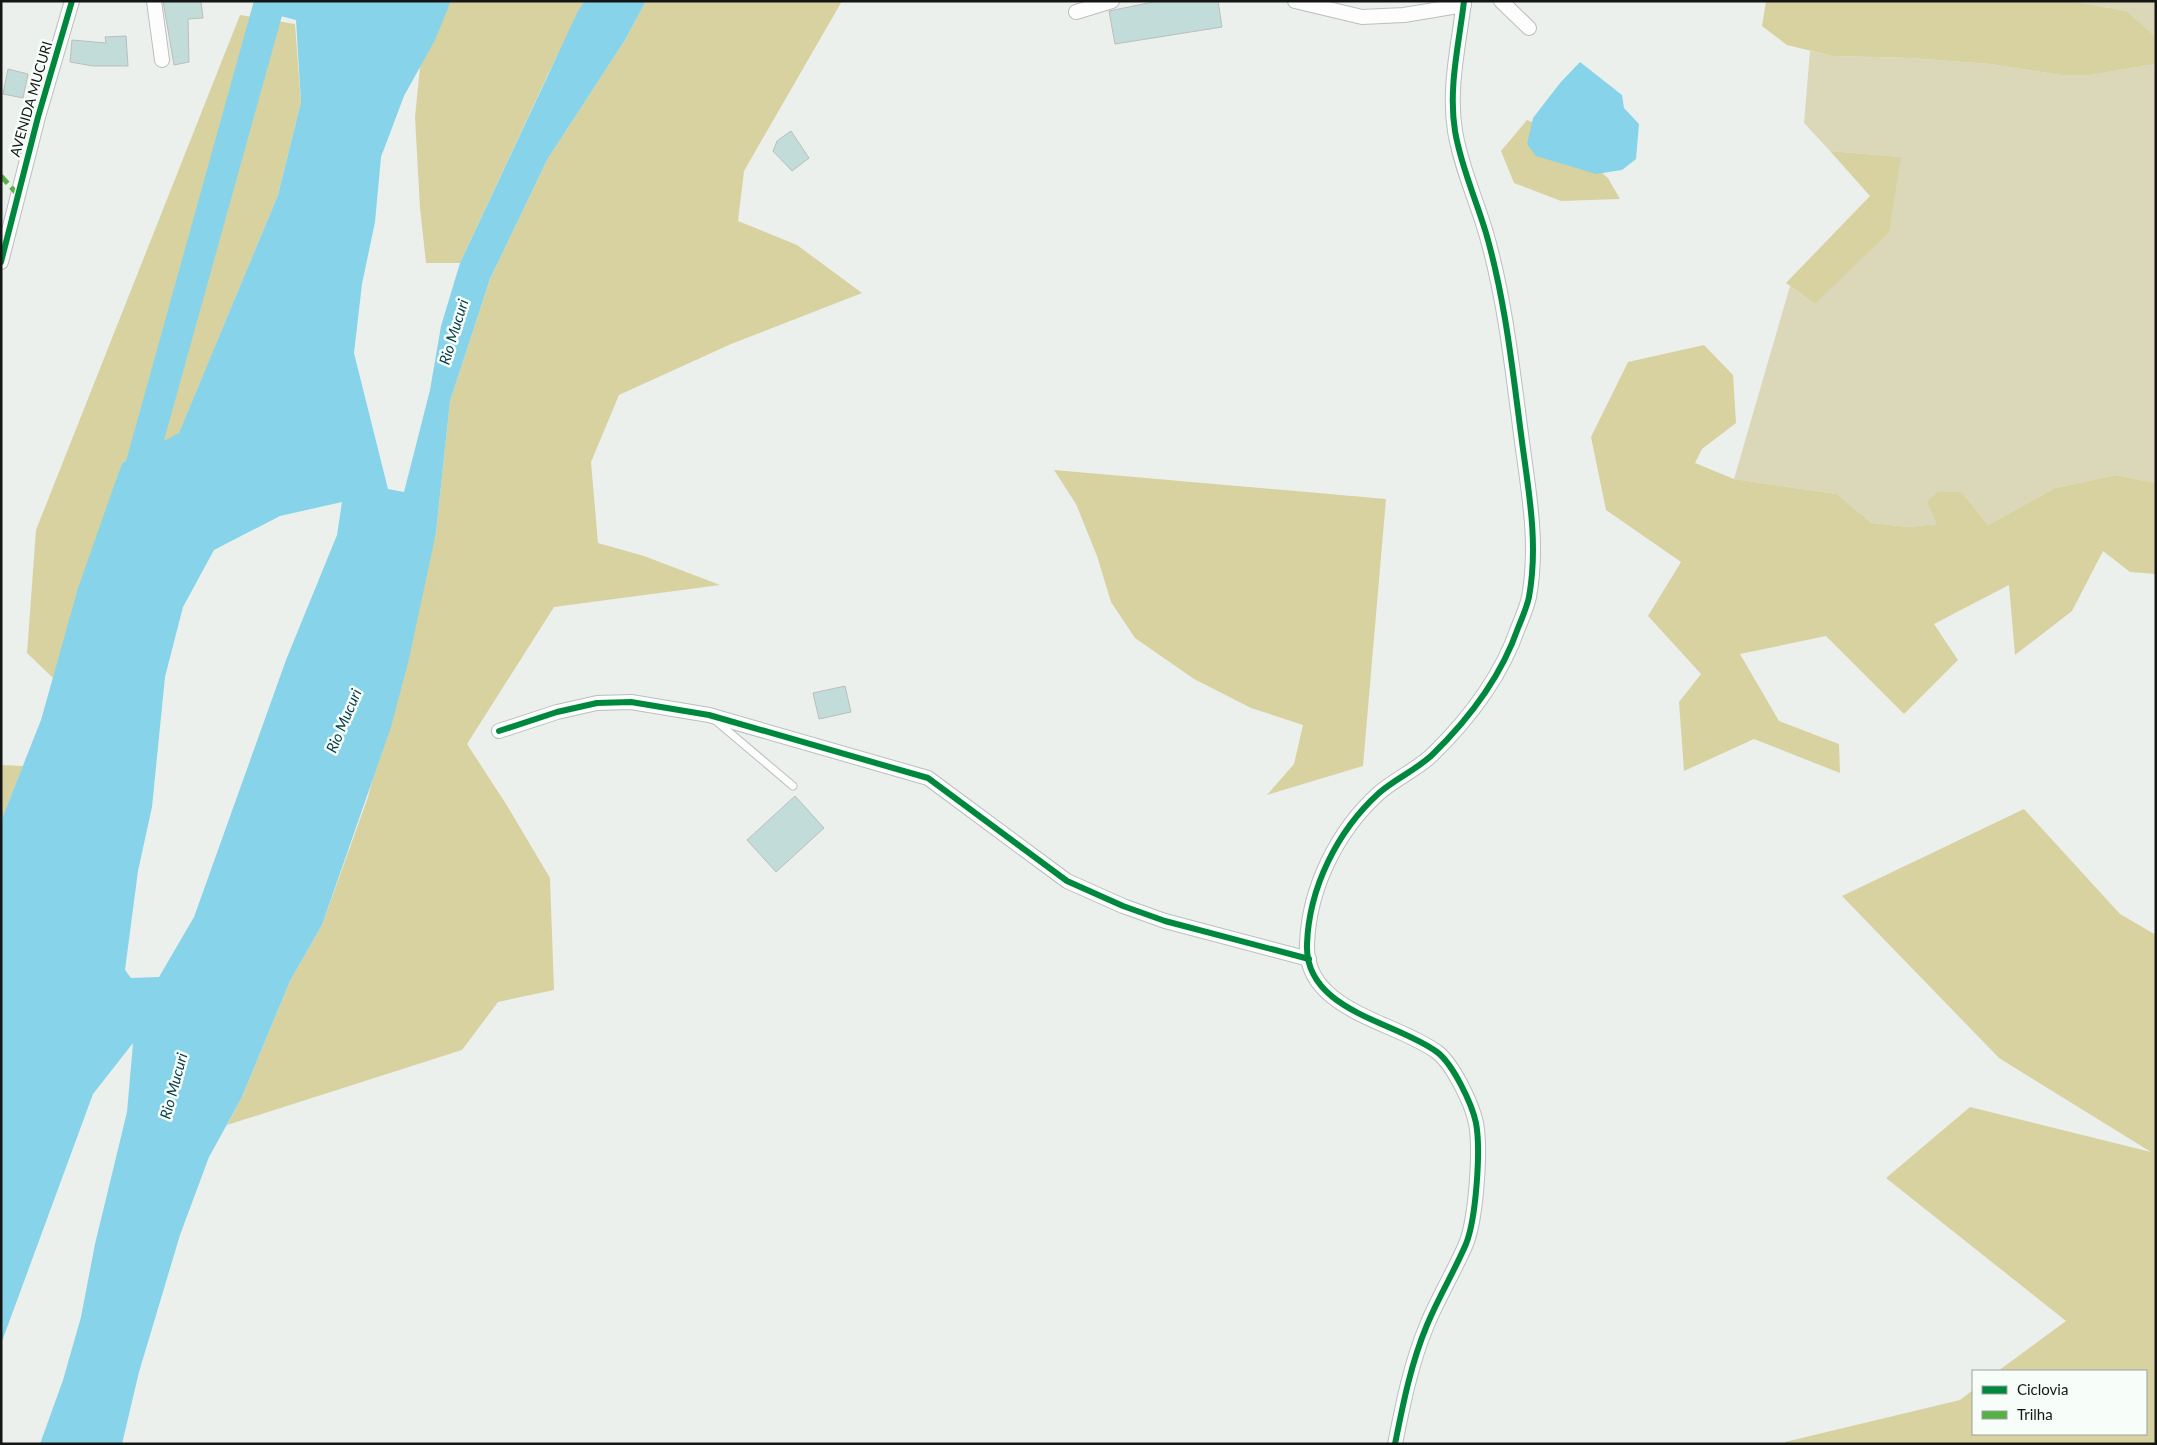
<svg xmlns="http://www.w3.org/2000/svg" width="2157" height="1445" viewBox="0 0 2157 1445" font-family="Lato,sans-serif">
	<style>
		.green { fill: #dbd8b9 }
		.forest { fill: #d8d2a1 }
		.water { fill: #87d4ea; fill-rule: evenodd }
		.lines { fill: none; stroke-linecap: round; stroke-linejoin: round }
		.river { stroke: #87d4ea; stroke-width: 31 }
		.building { fill: #c2dcd9; stroke: #bbbebd }
		.lane-casing { stroke: #bbbfbd; stroke-width: 9 }
		.street-casing { stroke: #bbbfbd; stroke-width: 16 }
		.lane { stroke: #fcfdfc; stroke-width: 7 }
		.street { stroke: #fcfdfc; stroke-width: 14 }
		.quiet { stroke: #55b144; stroke-width: 5; stroke-dasharray: 10 5; stroke-linecap: butt }
		.cycleway-casing { stroke: #f7fefa; stroke-width: 9 }
		.cycleway { stroke: #00873e; stroke-width: 6 }
		.labels { text-anchor: middle; stroke-width: 5; stroke-linejoin: round; paint-order: stroke }
		.street-label { font-size: 14px; fill: #141615; stroke: #f7fefa }
		.water-label { font-size: 15px; font-style: italic; fill: #083b49; stroke: #f7fefa }
	</style>
	<rect width="100%" height="100%" fill="#ebf0ed"/>
	<g class="green">
		<polygon points="2071,1 2156,1 2156,37 2127,11"/>
		<polygon points="1810,51 1832,56 1911,58 1990,64 2060,75 2091,75 2156,64 2156,483 2116,475 2055,488 1988,525 1962,492 1937,524 1908,527 1872,523 1837,494 1734,479 1790,286 1815,304 1901,157 1830,151 1804,123"/>
	</g>
	<g class="forest">
		<polygon points="451,1 585,1 549,72 460,263 426,263 420,208 415,117 420,67"/>
		<polygon points="646,1 842,1 744,171 738,221 797,245 862,293 731,344 619,395 591,462 598,543 644,556 720,585 554,607 467,744 506,804 550,878 554,990 498,1002 462,1050 227,1125 241,1099 290,981 322,925 368,797 436,533 450,401 490,279 547,160 625,40"/>
		<polygon points="1766,1 2071,1 2127,11 2156,37 2156,64 2091,75 2060,75 1990,64 1911,58 1832,56 1787,45 1762,26"/>
		<polygon points="240,15 295,24 301,102 278,195 179,434 122,463 53,678 27,653 36,530"/>
		<polygon points="1527,120 1572,138 1590,163 1608,178 1620,199 1561,201 1514,183 1501,151"/>
		<polygon points="1830,151 1901,157 1889,232 1815,304 1786,283 1870,196"/>
		<polygon points="1704,345 1733,375 1736,423 1702,449 1695,463 1734,479 1837,494 1872,523 1908,527 1937,524 1927,502 1938,492 1962,492 1988,525 2055,488 2116,475 2156,483 2156,574 2130,572 2103,551 2072,611 2015,655 2009,585 1934,624 1958,660 1904,714 1826,636 1740,654 1779,721 1839,744 1840,773 1754,739 1684,771 1679,702 1701,674 1648,616 1681,562 1606,510 1591,437 1628,362"/>
		<polygon points="1054,470 1386,499 1363,766 1267,795 1294,764 1303,725 1251,708 1194,679 1135,638 1111,602 1097,556 1076,504"/>
		<polygon points="1,765 23,766 1,821"/>
		<polygon points="2024,809 2120,914 2156,935 2156,1444 1785,1444 1785,1442 1960,1400 1973,1390 1973,1434 2146,1434 2146,1371 1998,1371 2066,1321 1886,1178 1970,1107 2151,1152 1999,1058 1842,896"/>
	</g>
	<g class="water">
		<path d="M263 1H451L435 40 404 96 381 157 375 222 362 284 354 353 388 489 404 492 430 390 441 326 460 263 578 11 585 1H646L625 40 547 160 490 279 450 401 436 533 409 659 391 727 322 925 290 981 241 1099 209 1157 180 1235 139 1372 122 1444H40L63 1380 81 1317 95 1244 127 1112 133 1043 93 1094 1 1344V821L41 720 78 588 122 463 179 433 278 195 301 102 296 20 261 11ZM342 502 337 535 286 660 194 917 159 977 131 978 125 970 138 871 152 807 165 677 183 607 214 550 280 516Z"/>
		<polygon points="1580,62 1622,95 1624,108 1639,124 1636,159 1622,170 1596,174 1536,156 1527,144 1533,118 1560,83"/>
	</g>
	<g class="lines">
		<polyline class="river" points="133,494 270,1"/>
	</g>
	<g class="building">
		<polygon points="163,1 201,1 203,18 188,19 189,62 174,65"/>
		<polygon points="1158,1 1218,1 1222,27 1115,44 1109,11"/>
		<polygon points="126,36 128,66 93,66 70,62 72,40 106,43 105,37"/>
		<polygon points="8,69 28,74 23,98 3,94"/>
		<polygon points="791,131 809,158 792,171 773,151 777,141"/>
		<polygon points="845,686 851,712 819,719 813,693"/>
		<polygon points="795,796 824,828 776,872 747,840"/>
	</g>
	<g class="lines">
		<g class="lane-casing">
			<polyline id="lane" points="715,720 793,786"/>
		</g>
		<g class="street-casing">
			<g id="street">
				<polyline points="154,1 162,60"/>
				<polyline points="1295,1 1362,17 1404,15 1464,5"/>
				<polyline points="1501,1 1529,28"/>
				<polyline points="1076,12 1112,1"/>
				<polyline points="1,262 38,117 72,1"/>
				<polyline points="499,731 557,712 597,703 631,702 709,715 928,778 1067,881 1123,906 1165,921 1309,959"/>
				<path d="M1395 1444C1403 1404 1411 1363 1427 1325 1438 1298 1454 1272 1466 1244 1476 1219 1481 1150 1476 1123 1472 1104 1453 1064 1437 1052 1395 1021 1304 1011 1307 944 1309 888 1337 831 1379 793 1395 779 1416 770 1432 755 1469 719 1501 677 1518 628 1522 618 1527 607 1529 597 1539 542 1528 489 1521 434 1512 366 1505 299 1486 233 1476 199 1461 167 1455 131 1448 88 1459 44 1464 1"/>
			</g>
		</g>
		<use href="#lane" class="lane"/>
		<use href="#street" class="street"/>
		<polyline class="quiet" points="1,176 18,195"/>
		<g class="cycleway-casing">
			<g id="cycleway">
				<polyline points="1,262 38,117 72,1"/>
				<polyline points="499,731 557,712 597,703 631,702 709,715 928,778 1067,881 1123,906 1165,921 1309,959"/>
				<path d="M1395 1444C1403 1404 1411 1363 1427 1325 1438 1298 1454 1272 1466 1244 1476 1219 1481 1150 1476 1123 1472 1104 1453 1064 1437 1052 1395 1021 1304 1011 1307 944 1309 888 1337 831 1379 793 1395 779 1416 770 1432 755 1469 719 1501 677 1518 628 1522 618 1527 607 1529 597 1539 542 1528 489 1521 434 1512 366 1505 299 1486 233 1476 199 1461 167 1455 131 1448 88 1459 44 1464 1"/>
			</g>
		</g>
		<use href="#cycleway" class="cycleway"/>
	</g>
	<g class="labels">
		<g class="street-label">
			<text transform="translate(31 99) rotate(-74)" y="5">AVENIDA MUCURI</text>
		</g>
		<g class="water-label">
			<text transform="translate(454 332) rotate(-73)" y="5">Rio Mucuri</text>
			<text transform="translate(344 721) rotate(-67)" y="5">Rio Mucuri</text>
			<text transform="translate(174 1086) rotate(-75)" y="5">Rio Mucuri</text>
		</g>
	</g>
	<rect width="2157" height="1445" fill="none" stroke="#141615" stroke-width="5"/>
	<rect x="1972" y="1370" width="175" height="65" fill="#f7fefa" stroke="#9ca19e"/>
	<rect x="1982" y="1386" width="25" height="8" fill="#00873e" stroke="#9ca19e"/>
	<text x="2017" y="1395" font-size="15" fill="#141615">Ciclovia</text>
	<rect x="1982" y="1411" width="25" height="8" fill="#55b144" stroke="#9ca19e"/>
	<text x="2017" y="1420" font-size="15" fill="#141615">Trilha</text>
</svg>
